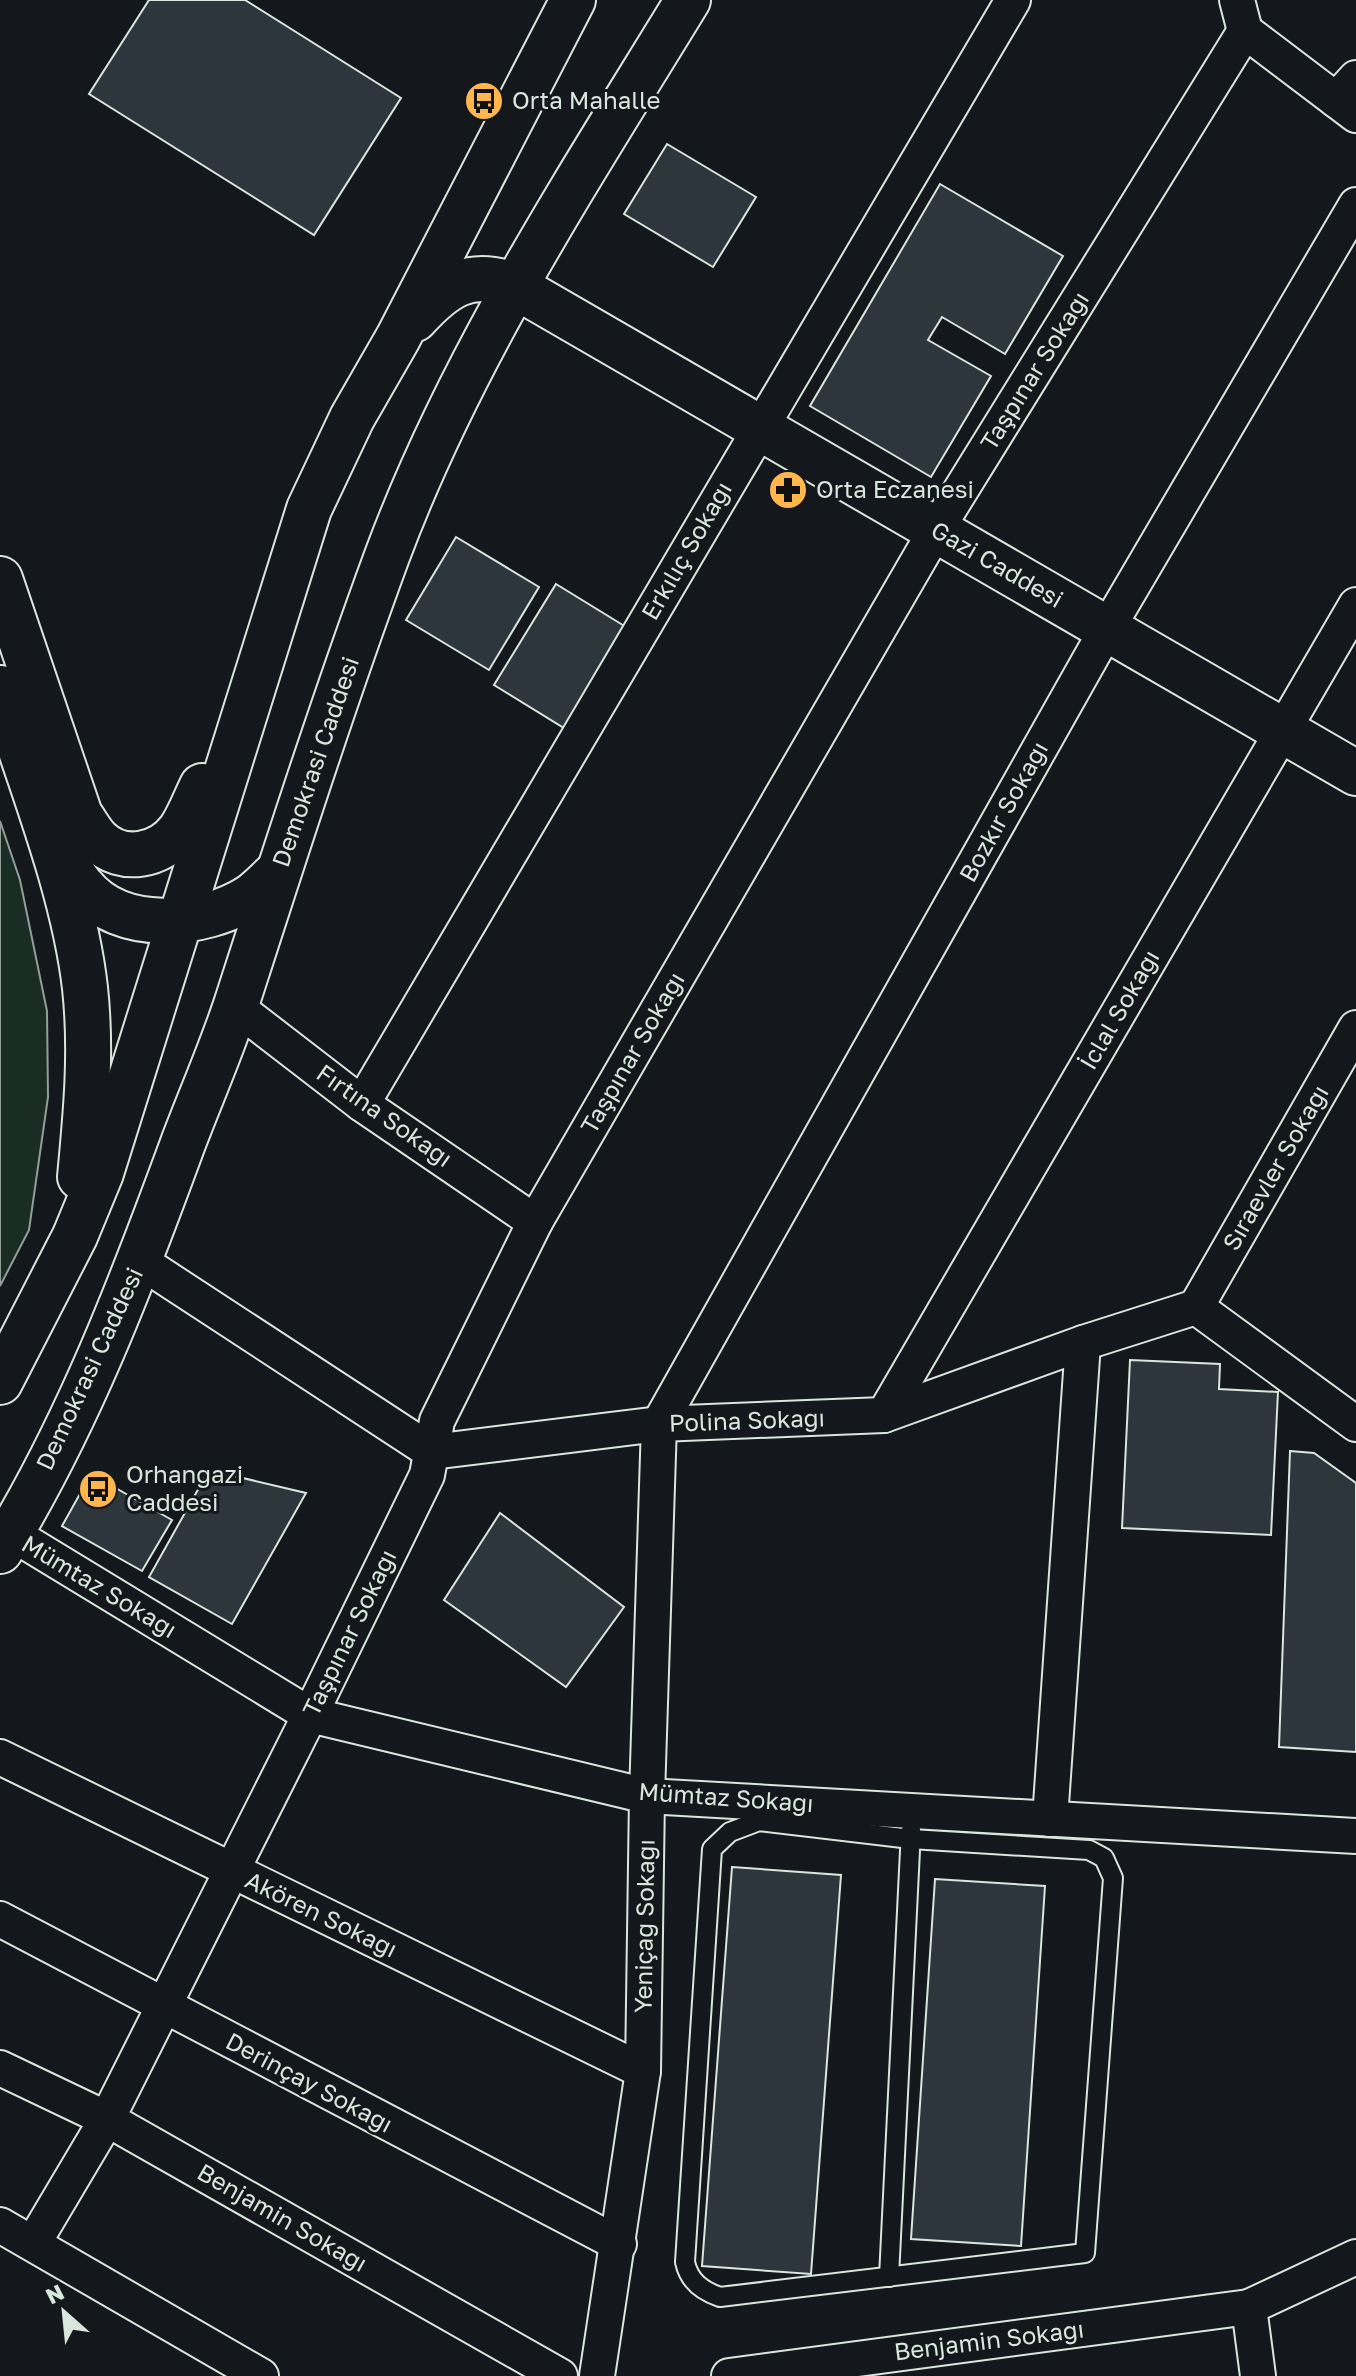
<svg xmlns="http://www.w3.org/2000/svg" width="1356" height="2376" viewBox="0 0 1356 2376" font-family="'Golos Text',sans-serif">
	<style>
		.green { fill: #1a2d24; stroke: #939e99; stroke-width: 2 }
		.building { fill: #2c363c; stroke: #d8e6dc; stroke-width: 2 }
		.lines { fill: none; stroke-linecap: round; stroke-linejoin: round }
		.lane-casing { stroke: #d8e6dc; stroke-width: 22 }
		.street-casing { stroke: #d8e6dc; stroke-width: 38 }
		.secondary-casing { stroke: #d8e6dc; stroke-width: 48 }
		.primary-casing { stroke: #d8e6dc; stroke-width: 48 }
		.lane { stroke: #14181c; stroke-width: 18 }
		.street { stroke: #14181c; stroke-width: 34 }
		.secondary { stroke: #14181c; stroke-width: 44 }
		.primary { stroke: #14181c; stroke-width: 44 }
		.labels { text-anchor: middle; stroke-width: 6; stroke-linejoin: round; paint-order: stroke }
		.poi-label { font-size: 24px; fill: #d8e6dc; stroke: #14181c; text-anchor: start }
		.street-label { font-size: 24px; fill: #d8e6dc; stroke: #14181c }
	</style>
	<rect width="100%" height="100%" fill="#14181c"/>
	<polygon class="green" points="0,821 20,880 47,1011 48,1097 29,1230 0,1286"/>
	<g class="building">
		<polygon points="149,0 245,0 401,98 314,235 89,94"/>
		<polygon points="667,144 756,197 713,267 624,214"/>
		<polygon points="940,184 1063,256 1005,354 942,317 928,340 991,376 931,477 810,406"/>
		<polygon points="456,537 539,587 489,670 406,620"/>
		<polygon points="556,584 626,627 564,728 494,685"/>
		<polygon points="1130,1360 1220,1364 1219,1389 1278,1392 1271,1535 1122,1528"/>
		<polygon points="1290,1451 1314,1453 1356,1483 1356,1752 1279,1747"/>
		<polygon points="209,1470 306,1493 232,1624 149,1577"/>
		<polygon points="91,1474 172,1520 142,1571 62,1526"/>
		<polygon points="500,1513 624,1607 566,1687 444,1600"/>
		<polygon points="732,1867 841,1875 811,2274 702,2266"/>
		<polygon points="935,1879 1045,1886 1021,2246 911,2239"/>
	</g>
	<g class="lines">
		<g class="lane-casing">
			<g id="lane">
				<path d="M759 1821 911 1839 1089 1850 1104 1858 1113 1878 1085 2253 720 2297C702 2291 689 2281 685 2262L712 1849 730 1832Z"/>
				<polyline points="889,2277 911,1830"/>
			</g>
		</g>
		<g class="street-casing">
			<g id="street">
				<polyline points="1237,0 1245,31 1356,115"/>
				<polyline points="1336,100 1356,78"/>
				<polyline points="235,1006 362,1104 535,1222"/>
				<polyline points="362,1104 1013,0"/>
				<polyline points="140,1261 432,1452 659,1424 884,1415 1083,1343 1196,1307 1356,1424"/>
				<polyline points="1196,1307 1356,1028"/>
				<polyline points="884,1415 1356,605"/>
				<polyline points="11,1533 310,1715 647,1796 1356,1836"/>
				<polyline points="0,1757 643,2071"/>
				<polyline points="1050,1819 1083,1343"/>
				<polyline points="0,1919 619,2244"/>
				<polyline points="0,2068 107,2119 560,2376"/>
				<polyline points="0,2225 261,2376"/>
				<polyline points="34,2242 107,2119 310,1715 427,1475 437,1421 535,1222 936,530 1245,31"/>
				<polyline points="597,2376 643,2071 647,1796 659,1424 1107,629 1356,205"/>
				<polyline points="729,2376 1249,2307"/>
				<polyline points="1258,2376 1249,2307 1356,2257"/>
			</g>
		</g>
		<g class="secondary-casing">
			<polyline id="secondary" points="513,285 1356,773"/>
		</g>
		<g class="primary-casing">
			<g id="primary">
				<path d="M415 319C445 286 469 269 513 285"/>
				<path d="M0 579 80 815C86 823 91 833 98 840 122 864 161 856 180 830 189 817 195 800 202 786"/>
				<path d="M0 688C30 782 74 891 85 988 92 1052 86 1114 80 1177"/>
				<path d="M62 854C68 865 74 877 82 886 120 934 203 927 250 897 260 890 269 880 278 872"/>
				<polyline points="0,1382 75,1236 101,1173 309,509 352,418 398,338 573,0"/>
				<path d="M0 1551C78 1424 131 1285 182 1146 200 1098 221 1051 237 1002 285 853 333 703 387 556 461 357 578 180 688 0"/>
			</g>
		</g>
		<use href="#lane" class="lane"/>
		<use href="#street" class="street"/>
		<use href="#secondary" class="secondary"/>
		<use href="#primary" class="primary"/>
	</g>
	<defs>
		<g id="bus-disc" transform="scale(2)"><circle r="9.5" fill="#ffb74d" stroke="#14181c"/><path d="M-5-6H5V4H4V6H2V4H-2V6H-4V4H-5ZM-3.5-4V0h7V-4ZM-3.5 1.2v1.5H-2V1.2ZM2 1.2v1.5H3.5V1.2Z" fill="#111"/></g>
		<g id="pharmacy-disc" transform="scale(2)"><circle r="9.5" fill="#ffb74d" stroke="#14181c"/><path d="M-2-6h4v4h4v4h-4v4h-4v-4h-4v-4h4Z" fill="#111"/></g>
	</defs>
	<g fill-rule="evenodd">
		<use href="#bus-disc" x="484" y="101"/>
		<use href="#pharmacy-disc" x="788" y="490"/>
		<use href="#bus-disc" x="98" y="1489"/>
	</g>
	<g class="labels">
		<g class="poi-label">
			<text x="512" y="109">Orta Mahalle</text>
			<text x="816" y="498">Orta Eczanesi</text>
			<text x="126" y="1483">Orhangazi<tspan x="126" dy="28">Caddesi</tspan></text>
		</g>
		<g class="street-label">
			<text transform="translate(1035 371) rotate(-58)" y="8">Taşpınar Sokağı</text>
			<text transform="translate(687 551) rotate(-60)" y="8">Erkılıç Sokağı</text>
			<text transform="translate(997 565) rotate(30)" y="8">Gazi Caddesi</text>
			<text transform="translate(316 762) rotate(-71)" y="8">Demokrasi Caddesi</text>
			<text transform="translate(1004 812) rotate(-61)" y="8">Bozkır Sokağı</text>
			<text transform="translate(1120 1010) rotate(-60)" y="8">İclal Sokağı</text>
			<text transform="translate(633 1053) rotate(-60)" y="8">Taşpınar Sokağı</text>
			<text transform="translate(384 1116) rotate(35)" y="8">Fırtına Sokağı</text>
			<text transform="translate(1276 1168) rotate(-60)" y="8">Sıraevler Sokağı</text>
			<text transform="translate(90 1369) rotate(-65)" y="8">Demokrasi Caddesi</text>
			<text transform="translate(747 1421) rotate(-2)" y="8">Polina Sokağı</text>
			<text transform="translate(99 1587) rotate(31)" y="8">Mümtaz Sokağı</text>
			<text transform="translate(350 1633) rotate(-64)" y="8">Taşpınar Sokağı</text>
			<text transform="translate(726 1798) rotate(4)" y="8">Mümtaz Sokağı</text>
			<text transform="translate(321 1915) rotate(26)" y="8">Akören Sokağı</text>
			<text transform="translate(645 1926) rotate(-89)" y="8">Yeniçağ Sokağı</text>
			<text transform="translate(309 2083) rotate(28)" y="8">Derinçay Sokağı</text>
			<text transform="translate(282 2218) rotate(30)" y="8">Benjamin Sokağı</text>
			<text transform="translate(989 2341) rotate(-7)" y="8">Benjamin Sokağı</text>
		</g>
	</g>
	<g transform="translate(64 2312) rotate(333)" stroke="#14181c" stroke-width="6" paint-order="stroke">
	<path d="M0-6L14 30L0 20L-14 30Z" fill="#d8e6dc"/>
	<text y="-12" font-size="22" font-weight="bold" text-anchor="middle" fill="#d8e6dc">N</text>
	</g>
</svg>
